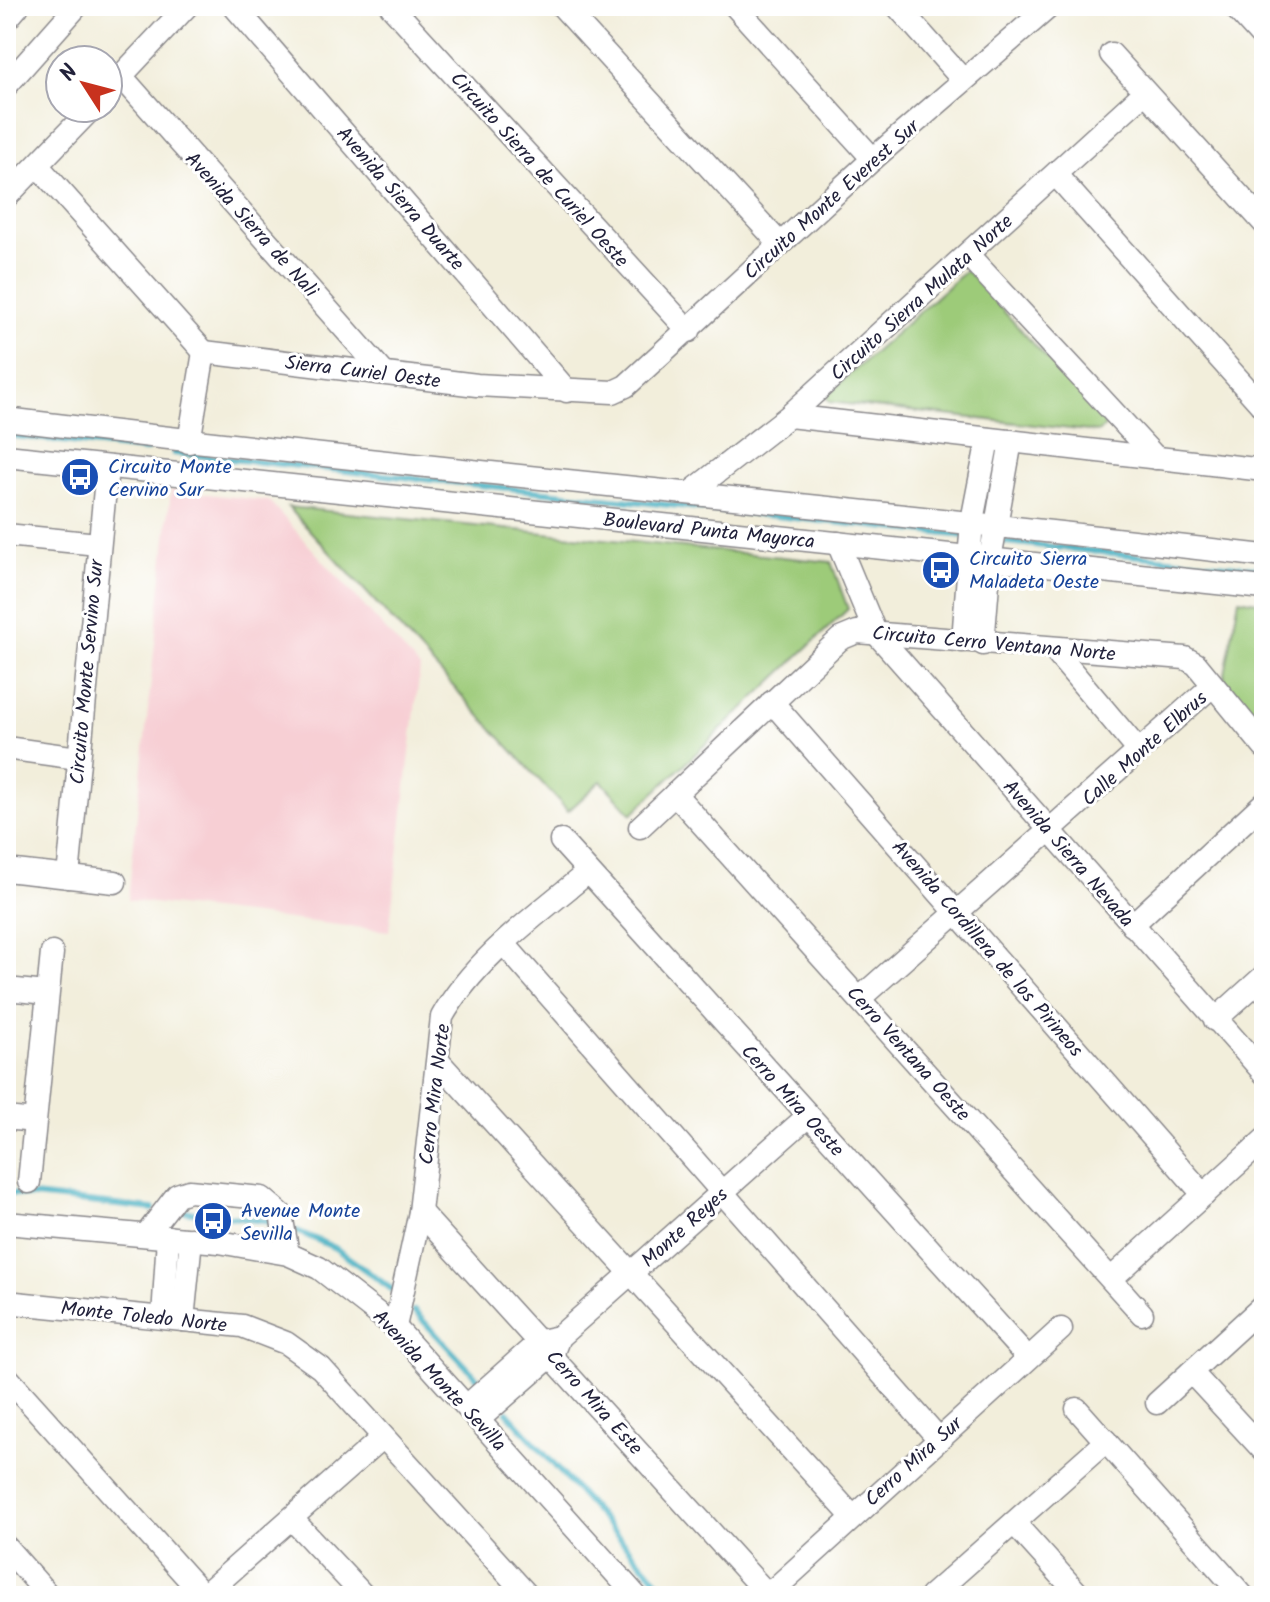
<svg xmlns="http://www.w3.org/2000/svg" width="1270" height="1602" viewBox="0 0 1270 1602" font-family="Kalam,sans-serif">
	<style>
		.built { fill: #f7cfd4 }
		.green { fill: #9dcb79; stroke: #60765a; stroke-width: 2 }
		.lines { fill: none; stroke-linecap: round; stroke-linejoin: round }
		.stream { stroke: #42aec0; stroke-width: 6 }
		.minor-casing { stroke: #8a888b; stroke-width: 25 }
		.minor { stroke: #fff; stroke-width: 22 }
		.labels { text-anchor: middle; stroke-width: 6; stroke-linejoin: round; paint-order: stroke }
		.street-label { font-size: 20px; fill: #22223b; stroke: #fff }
		.transit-label { font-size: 20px; fill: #164399; stroke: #fff; text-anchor: start }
	</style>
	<rect width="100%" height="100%" fill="#fff"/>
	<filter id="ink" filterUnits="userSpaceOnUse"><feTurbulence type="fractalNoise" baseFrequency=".0125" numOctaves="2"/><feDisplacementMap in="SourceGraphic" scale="16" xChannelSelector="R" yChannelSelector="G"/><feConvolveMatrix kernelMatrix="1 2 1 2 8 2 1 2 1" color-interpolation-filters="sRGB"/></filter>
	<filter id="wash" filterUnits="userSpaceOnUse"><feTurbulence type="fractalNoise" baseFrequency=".006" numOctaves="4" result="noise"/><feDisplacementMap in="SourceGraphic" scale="32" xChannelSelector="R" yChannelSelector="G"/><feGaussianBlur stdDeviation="1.8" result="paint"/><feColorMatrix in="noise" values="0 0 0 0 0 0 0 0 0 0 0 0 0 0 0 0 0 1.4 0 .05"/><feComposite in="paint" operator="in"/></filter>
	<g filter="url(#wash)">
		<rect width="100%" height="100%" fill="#f2eedb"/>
		<polygon class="built" points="171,490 269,501 420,668 389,931 128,900"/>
		<g class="green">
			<polygon points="966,270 1104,421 1105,427 1097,432 829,402 826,396"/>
			<polygon points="288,507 831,562 848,609 632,814 601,781 568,811"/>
			<polygon points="1239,599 1264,603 1264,724 1224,679"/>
		</g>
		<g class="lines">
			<g class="stream">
				<polyline points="6,435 146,450"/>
				<polyline points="174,453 966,536"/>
				<polyline points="1006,542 1264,569"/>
				<polyline points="6,1193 153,1209"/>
				<polyline points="175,1210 271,1222"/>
				<polyline points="297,1231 335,1248 393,1290"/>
				<polyline points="414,1311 478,1379"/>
				<polyline points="507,1412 671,1596"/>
			</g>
		</g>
	</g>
	<g filter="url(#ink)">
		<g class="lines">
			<g class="minor-casing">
				<g id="minor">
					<polyline points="234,6 567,391"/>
					<polyline points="391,6 689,331"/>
					<polyline points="562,6 780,244"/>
					<polyline points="735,6 873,159"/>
					<polyline points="897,6 963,80"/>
					<polyline points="1234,6 1264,39"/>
					<polyline points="6,20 18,6"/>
					<polyline points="1111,54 1264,223"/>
					<polyline points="121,76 383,372"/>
					<polyline points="6,86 77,6"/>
					<polyline points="108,90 187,6"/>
					<polyline points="38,166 204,352"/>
					<polyline points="1056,175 1264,408"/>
					<polyline points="6,197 92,108"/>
					<polyline points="968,255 1156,458"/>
					<polyline points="789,416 1264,470"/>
					<path d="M6 419C425 470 845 506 1264 556"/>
					<polyline points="189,442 204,352 477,385 613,392 626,386 873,159 1050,6"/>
					<polyline points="6,456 1264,588"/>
					<polyline points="690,493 789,416 1144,93"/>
					<polyline points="6,535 98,544"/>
					<polyline points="838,543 875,632 1264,1073"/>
					<polyline points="963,641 972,521 988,439"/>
					<polyline points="983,644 990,559 1011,441"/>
					<polyline points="1054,650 1138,750"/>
					<polyline points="772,702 1204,1195"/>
					<polyline points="6,748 78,758"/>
					<polyline points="675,794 1142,1314"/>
					<polyline points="640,827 840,639 857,632 1185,658 1196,664 1264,747"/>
					<polyline points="561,841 1027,1357"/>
					<polyline points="6,870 115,882"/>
					<polyline points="68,877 107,468"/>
					<polyline points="1132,925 1264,803"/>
					<polyline points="504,944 939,1439"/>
					<polyline points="6,989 47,993"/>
					<polyline points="860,998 1211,687"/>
					<polyline points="1215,1020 1264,976"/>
					<polyline points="438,1061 852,1516"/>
					<polyline points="6,1118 34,1121"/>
					<polyline points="29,1182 52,953"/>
					<polyline points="420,1212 768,1595 1061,1329"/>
					<polyline points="6,1223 219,1242 288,1254 319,1268 395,1327 636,1596"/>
					<polyline points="146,1235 177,1195 189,1191 262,1198 281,1214 288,1254"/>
					<polyline points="1112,1278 1264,1140"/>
					<polyline points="6,1302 242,1326 286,1343 321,1368 528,1596"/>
					<polyline points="163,1317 168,1237"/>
					<polyline points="183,1320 191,1239"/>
					<path d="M395 1327 420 1212 442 1017C475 958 537 915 588 872"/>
					<polyline points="1191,1372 1264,1451"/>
					<polyline points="6,1376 204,1596"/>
					<polyline points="1157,1403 1264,1305"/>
					<polyline points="468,1405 540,1341 559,1337 808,1116"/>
					<polyline points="1077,1409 1243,1596"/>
					<polyline points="479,1419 552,1355 557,1342"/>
					<polyline points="292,1519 364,1596"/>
					<polyline points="1014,1523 1080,1596"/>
					<polyline points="6,1547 49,1596"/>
					<polyline points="203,1596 382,1438"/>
					<polyline points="931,1596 1106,1441"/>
				</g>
			</g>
			<use href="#minor" class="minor"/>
		</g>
	</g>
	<defs>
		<g id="bus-disc" transform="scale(2)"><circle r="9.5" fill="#1a4fb4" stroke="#fff"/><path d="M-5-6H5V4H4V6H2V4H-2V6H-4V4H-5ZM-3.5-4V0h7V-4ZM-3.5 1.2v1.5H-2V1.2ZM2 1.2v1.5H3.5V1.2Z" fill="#fff"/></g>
	</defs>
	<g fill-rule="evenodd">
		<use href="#bus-disc" x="80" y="477"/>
		<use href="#bus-disc" x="941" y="570"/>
		<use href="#bus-disc" x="213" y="1221"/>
	</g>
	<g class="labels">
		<g class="street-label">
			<text transform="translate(540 169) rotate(48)" y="7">Circuito Sierra de Curiel Oeste</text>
			<text transform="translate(401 198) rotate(49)" y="7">Avenida Sierra Duarte</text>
			<text transform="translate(831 199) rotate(-42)" y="7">Circuito Monte Everest Sur</text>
			<text transform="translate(252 224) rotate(48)" y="7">Avenida Sierra de Nali</text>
			<text transform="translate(921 297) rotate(-42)" y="7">Circuito Sierra Mulata Norte</text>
			<text transform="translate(363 371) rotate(7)" y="7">Sierra Curiel Oeste</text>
			<text transform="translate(709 530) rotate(6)" y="7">Boulevard Punta Mayorca</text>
			<text transform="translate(994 643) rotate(5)" y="7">Circuito Cerro Ventana Norte</text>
			<text transform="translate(86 672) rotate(-85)" y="7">Circuito Monte Servino Sur</text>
			<text transform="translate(1144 748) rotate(-42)" y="7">Calle Monte Elbrus</text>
			<text transform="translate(1069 853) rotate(49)" y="7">Avenida Sierra Nevada</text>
			<text transform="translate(988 948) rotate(49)" y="7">Avenida Cordillera de los Pirineos</text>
			<text transform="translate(909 1053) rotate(48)" y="7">Cerro Ventana Oeste</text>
			<text transform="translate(434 1094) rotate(-83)" y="7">Cerro Mira Norte</text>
			<text transform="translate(793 1100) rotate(48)" y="7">Cerro Mira Oeste</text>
			<text transform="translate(684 1227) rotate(-42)" y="7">Monte Reyes</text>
			<text transform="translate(144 1316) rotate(6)" y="7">Monte Toledo Norte</text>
			<text transform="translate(440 1380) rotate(47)" y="7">Avenida Monte Sevilla</text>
			<text transform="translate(595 1402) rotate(48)" y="7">Cerro Mira Este</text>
			<text transform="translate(913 1461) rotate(-42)" y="7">Cerro Mira Sur</text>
		</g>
		<g class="transit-label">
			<text x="108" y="473">Circuito Monte<tspan x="108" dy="23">Cervino Sur</tspan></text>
			<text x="969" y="565">Circuito Sierra<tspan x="969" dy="23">Maladeta Oeste</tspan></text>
			<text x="241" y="1217">Avenue Monte<tspan x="241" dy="23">Sevilla</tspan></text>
		</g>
	</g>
	<rect width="1270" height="1602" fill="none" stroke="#fff" stroke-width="32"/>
	<g transform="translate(84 84) rotate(306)"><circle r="38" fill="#ffffff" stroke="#a7a7b1" stroke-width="2"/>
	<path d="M0-6L14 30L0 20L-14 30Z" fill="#c8321e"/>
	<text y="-12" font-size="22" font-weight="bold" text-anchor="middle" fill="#22223b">N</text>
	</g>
</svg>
